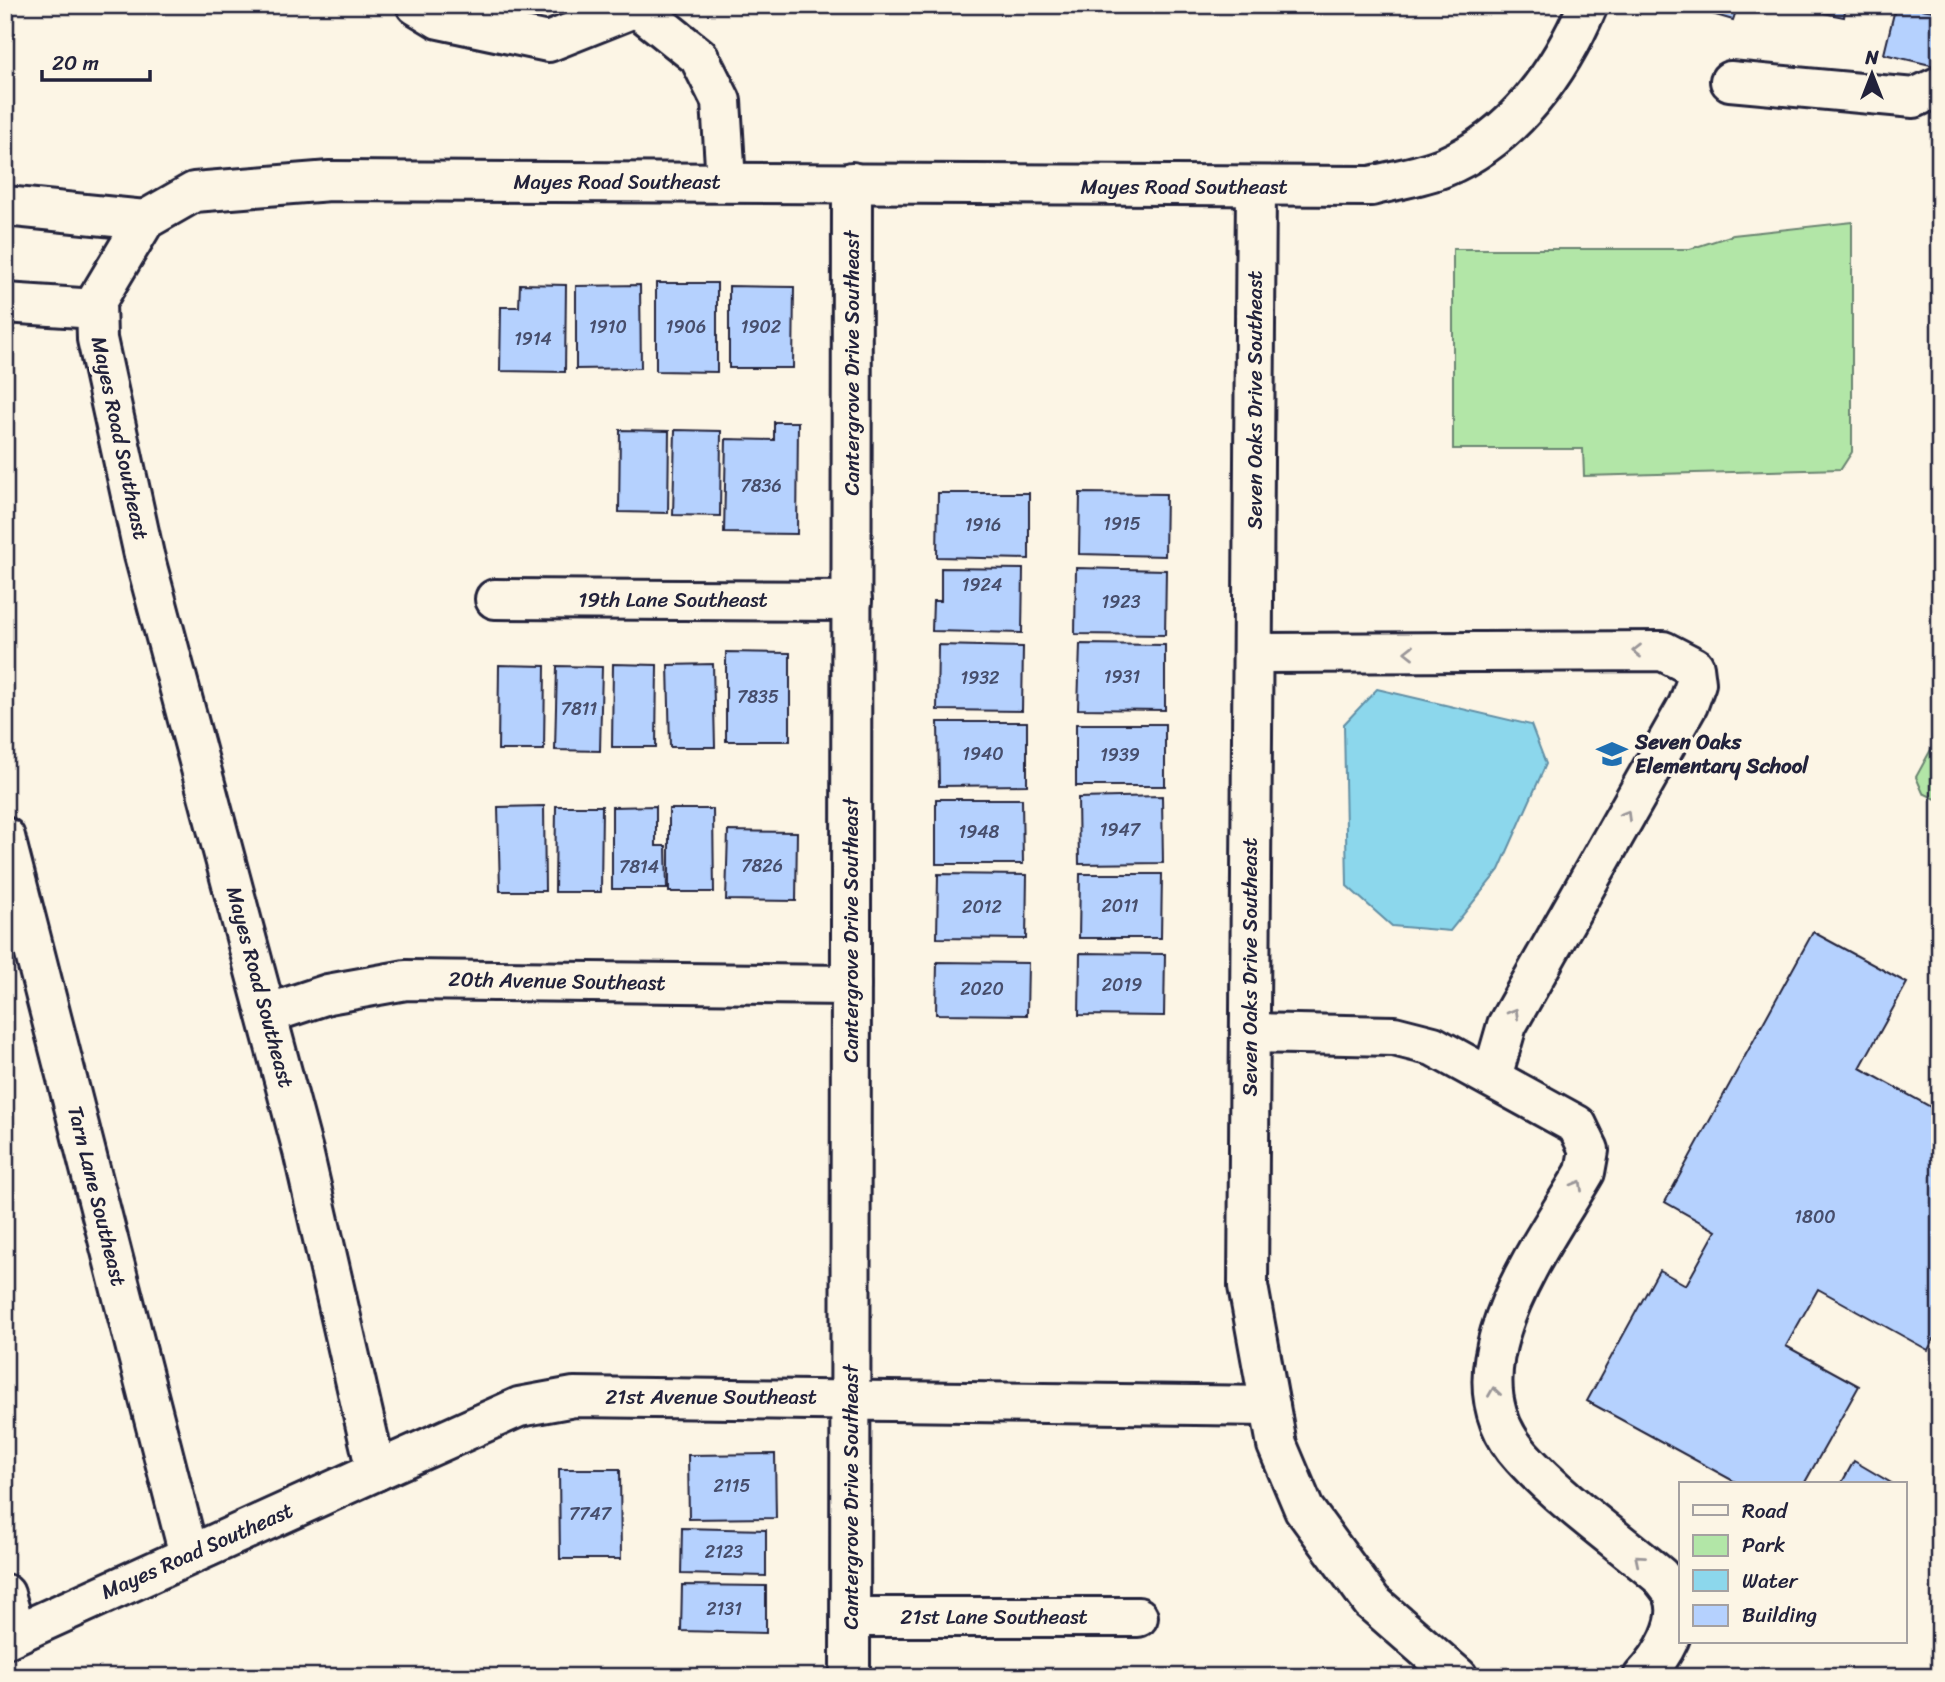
<svg xmlns="http://www.w3.org/2000/svg" width="1945" height="1682" viewBox="0 0 1945 1682" font-family="Sriracha,sans-serif">
	<style>
		.green { fill: #b2e6a7; stroke: #6a8471; stroke-width: 2 }
		.water { fill: #8cd7ec; stroke: #628fa5; stroke-width: 2 }
		.building { fill: #b5d1fe; stroke: #22223b; stroke-width: 2 }
		.lines { fill: none; stroke-linecap: round; stroke-linejoin: round }
		.minor-casing { stroke: #22223b; stroke-width: 44 }
		.minor { stroke: #fcf5e5; stroke-width: 38 }
		.oneway { stroke: #9a9698 }
		.labels { text-anchor: middle; stroke-width: 7; stroke-linejoin: round; paint-order: stroke }
		.number-label { font-size: 18px; fill: #474e6c }
		.street-label { font-size: 21px; fill: #22223b; stroke: #fcf5e5 }
		.poi-label { font-size: 21px; font-weight: bold; fill: #22223b; stroke: #fcf5e5; text-anchor: start }
	</style>
	<rect width="100%" height="100%" fill="#fcf5e5"/>
	<filter id="ink" filterUnits="userSpaceOnUse"><feTurbulence type="fractalNoise" baseFrequency=".0143" numOctaves="2"/><feDisplacementMap in="SourceGraphic" scale="14" xChannelSelector="R" yChannelSelector="G"/><feConvolveMatrix kernelMatrix="1 2 1 2 8 2 1 2 1" color-interpolation-filters="sRGB"/></filter>
	<g filter="url(#ink)">
		<g class="green">
			<polygon points="1852,222 1852,452 1841,469 1584,476 1583,449 1453,449 1453,249 1690,249 1733,235"/>
			<polygon points="1940,733 1940,801 1923,793 1916,777"/>
		</g>
		<polygon class="water" points="1377,689 1531,725 1546,764 1499,870 1450,931 1392,926 1347,886 1344,724"/>
		<g class="building">
			<polygon points="1681,5 1738,5 1733,20"/>
			<polygon points="1784,5 1846,5 1844,17"/>
			<polygon points="1896,5 1940,12 1939,67 1884,54"/>
			<polygon points="656,283 717,283 717,372 656,371"/>
			<polygon points="520,284 566,285 565,372 500,371 501,307 519,307"/>
			<polygon points="640,285 641,368 576,369 576,286"/>
			<polygon points="729,286 794,287 793,368 729,368"/>
			<polygon points="774,422 798,422 797,534 724,533 726,439 774,440"/>
			<polygon points="620,430 669,431 668,513 619,512"/>
			<polygon points="675,430 721,431 720,516 673,515"/>
			<polygon points="938,493 1029,493 1029,559 937,557"/>
			<polygon points="1080,493 1166,494 1165,556 1079,554"/>
			<polygon points="941,568 1023,569 1022,633 932,631 933,601 941,601"/>
			<polygon points="1076,568 1166,570 1165,635 1075,634"/>
			<polygon points="1080,644 1165,645 1165,710 1078,709"/>
			<polygon points="938,645 1023,647 1022,711 937,710"/>
			<polygon points="726,652 790,653 790,741 726,741"/>
			<polygon points="613,664 657,665 656,747 612,747"/>
			<polygon points="713,664 715,747 670,747 668,665"/>
			<polygon points="499,665 545,666 544,750 498,750"/>
			<polygon points="557,666 602,667 600,751 555,750"/>
			<polygon points="938,722 1027,722 1027,785 939,786"/>
			<rect x="1076" y="724" width="89" height="62"/>
			<polygon points="1162,796 1163,863 1079,864 1078,798"/>
			<polygon points="936,799 1022,799 1023,864 936,864"/>
			<polygon points="544,806 545,891 500,891 498,807"/>
			<polygon points="556,806 602,806 601,892 555,892"/>
			<polygon points="656,806 656,846 666,846 667,889 612,889 612,807"/>
			<polygon points="669,809 713,809 714,892 669,892"/>
			<polygon points="728,831 797,832 796,901 726,900"/>
			<polygon points="938,874 1027,875 1026,939 937,938"/>
			<polygon points="1080,874 1162,874 1161,938 1079,938"/>
			<polygon points="1813,932 1907,983 1860,1068 1940,1112 1940,1328 1928,1350 1818,1289 1786,1346 1859,1386 1804,1484 1739,1484 1587,1401 1659,1270 1686,1285 1716,1231 1665,1202"/>
			<polygon points="1080,953 1165,954 1164,1016 1079,1015"/>
			<polygon points="937,962 1028,963 1027,1015 936,1014"/>
			<polygon points="775,1454 776,1518 689,1519 688,1455"/>
			<polygon points="1854,1461 1893,1484 1841,1484"/>
			<polygon points="559,1469 620,1469 621,1559 560,1559"/>
			<polygon points="682,1528 766,1530 766,1576 681,1574"/>
			<polygon points="682,1585 766,1586 766,1633 681,1631"/>
		</g>
		<g class="lines">
			<g class="minor-casing">
				<g id="minor">
					<polyline points="416,5 439,19 548,42 636,7"/>
					<polyline points="634,5 699,57 721,101 726,182"/>
					<polyline points="1730,81 1914,98 1940,86"/>
					<polyline points="1256,188 1248,1286 1277,1445 1304,1509 1372,1602 1458,1677"/>
					<polyline points="5,206 145,220"/>
					<polyline points="5,303 96,309"/>
					<polyline points="495,599 852,601"/>
					<polyline points="1253,653 1663,651 1694,667 1696,683 1688,705 1507,1025 1492,1077"/>
					<polyline points="5,837 189,1555"/>
					<polyline points="267,1014 328,994 406,980 851,985"/>
					<path d="M1250 1033 1394 1036 1433 1046 1577 1125 1589 1150 1585 1172C1540 1250 1444 1372 1522 1457 1562 1501 1614 1537 1660 1576 1664 1581 1670 1588 1673 1594 1685 1622 1661 1658 1643 1677"/>
					<polyline points="376,1471 519,1407 574,1397 1270,1406"/>
					<polyline points="5,1594 16,1632"/>
					<polyline points="851,1617 1138,1617"/>
					<path d="M5 1639 376 1471 303 1151 144 555 97 339 96 302 145 220 194 192 330 181 1371 186C1394 180 1422 176 1444 167 1513 138 1560 72 1588 5"/>
					<polyline points="850,1677 852,182"/>
				</g>
			</g>
			<use href="#minor" class="minor"/>
		</g>
		<defs><path id="oneway-chevron" d="M-2-3.5L2.5 0L-2 3.5" fill="none" stroke-width="1.6" stroke-linecap="round" stroke-linejoin="round" transform="scale(1.75)"/></defs>
		<g class="oneway">
			<use href="#oneway-chevron" transform="translate(1637 651) rotate(180)"/>
			<use href="#oneway-chevron" transform="translate(1409 652) rotate(180)"/>
			<use href="#oneway-chevron" transform="translate(1626 815) rotate(-60)"/>
			<use href="#oneway-chevron" transform="translate(1514 1013) rotate(-60)"/>
			<use href="#oneway-chevron" transform="translate(1578 1185) rotate(-60)"/>
			<use href="#oneway-chevron" transform="translate(1494 1392) rotate(-98)"/>
			<use href="#oneway-chevron" transform="translate(1639 1559) rotate(-140)"/>
		</g>
	</g>
	<defs>
		<g id="school-bare" transform="scale(2.415)"><path d="M0-5L7-2L0 1L-7-2ZM-4 1L0 2.5L4 1V4Q0 6-4 4Z" fill="#1f6fb2" stroke="#fcf5e5" stroke-width="2.5" paint-order="stroke"/></g>
	</defs>
	<g fill-rule="evenodd">
		<use href="#school-bare" x="1612" y="754"/>
	</g>
	<g class="labels">
		<g class="number-label">
			<text x="608" y="333">1910</text>
			<text x="686" y="333">1906</text>
			<text x="761" y="333">1902</text>
			<text x="533" y="345">1914</text>
			<text x="761" y="492">7836</text>
			<text x="1122" y="530">1915</text>
			<text x="983" y="531">1916</text>
			<text x="982" y="591">1924</text>
			<text x="1121" y="608">1923</text>
			<text x="1122" y="683">1931</text>
			<text x="980" y="684">1932</text>
			<text x="758" y="703">7835</text>
			<text x="579" y="715">7811</text>
			<text x="983" y="760">1940</text>
			<text x="1120" y="761">1939</text>
			<text x="1120" y="836">1947</text>
			<text x="979" y="838">1948</text>
			<text x="762" y="872">7826</text>
			<text x="639" y="873">7814</text>
			<text x="1120" y="912">2011</text>
			<text x="982" y="913">2012</text>
			<text x="1122" y="991">2019</text>
			<text x="982" y="995">2020</text>
			<text x="1815" y="1223">1800</text>
			<text x="732" y="1492">2115</text>
			<text x="590" y="1520">7747</text>
			<text x="724" y="1558">2123</text>
			<text x="724" y="1615">2131</text>
		</g>
		<g class="street-label">
			<text x="617" y="189">Mayes Road Southeast</text>
			<text x="1184" y="194">Mayes Road Southeast</text>
			<text transform="translate(852 363) rotate(-90)" y="7">Cantergrove Drive Southeast</text>
			<text transform="translate(1255 400) rotate(-90)" y="7">Seven Oaks Drive Southeast</text>
			<text transform="translate(120 438) rotate(78)" y="7">Mayes Road Southeast</text>
			<text x="673" y="607">19th Lane Southeast</text>
			<text transform="translate(851 930) rotate(-90)" y="7">Cantergrove Drive Southeast</text>
			<text transform="translate(1250 967) rotate(-90)" y="7">Seven Oaks Drive Southeast</text>
			<text transform="translate(557 981) rotate(1)" y="7">20th Avenue Southeast</text>
			<text transform="translate(260 987) rotate(75)" y="7">Mayes Road Southeast</text>
			<text transform="translate(97 1196) rotate(76)" y="7">Tarn Lane Southeast</text>
			<text x="711" y="1404">21st Avenue Southeast</text>
			<text transform="translate(851 1497) rotate(-90)" y="7">Cantergrove Drive Southeast</text>
			<text transform="translate(197 1551) rotate(-24)" y="7">Mayes Road Southeast</text>
			<text x="994" y="1624">21st Lane Southeast</text>
		</g>
		<g class="poi-label">
			<text x="1635" y="749">Seven Oaks<tspan x="1635" dy="24">Elementary School</tspan></text>
		</g>
	</g>
	<rect width="1945" height="1682" fill="none" stroke="#fcf5e5" stroke-width="28"/>
	<rect x="14" y="14" width="1917" height="1654" fill="none" stroke="#22223b" stroke-width="2.5" filter="url(#ink)"/>
	<rect x="1679" y="1482" width="228" height="161" fill="#fcf5e5" stroke="#a5a1a1" stroke-width="2"/>
	<rect x="1693" y="1505" width="35" height="10" fill="#fcf5e5" stroke="#a5a1a1" stroke-width="2"/>
	<text x="1742" y="1518" font-size="21" fill="#22223b">Road</text>
	<rect x="1693" y="1535" width="35" height="21" fill="#b2e6a7" stroke="#a5a1a1" stroke-width="2"/>
	<text x="1742" y="1552" font-size="21" fill="#22223b">Park</text>
	<rect x="1693" y="1570" width="35" height="21" fill="#8cd7ec" stroke="#a5a1a1" stroke-width="2"/>
	<text x="1742" y="1588" font-size="21" fill="#22223b">Water</text>
	<rect x="1693" y="1605" width="35" height="21" fill="#b5d1fe" stroke="#a5a1a1" stroke-width="2"/>
	<text x="1742" y="1622" font-size="21" fill="#22223b">Building</text>
	<g transform="translate(1872 74)" stroke="#fcf5e5" stroke-width="5" paint-order="stroke">
	<path d="M0-5L12 26L0 18L-12 26Z" fill="#22223b"/>
	<text y="-10" font-size="19" font-weight="bold" text-anchor="middle" fill="#22223b">N</text>
	</g>
	<path d="M42 70v10h108v-10" fill="none" stroke="#22223b" stroke-width="3.5"/>
	<text x="52" y="70" font-size="21" fill="#22223b" stroke="#fcf5e5" stroke-width="5" paint-order="stroke">20 m</text>
</svg>
